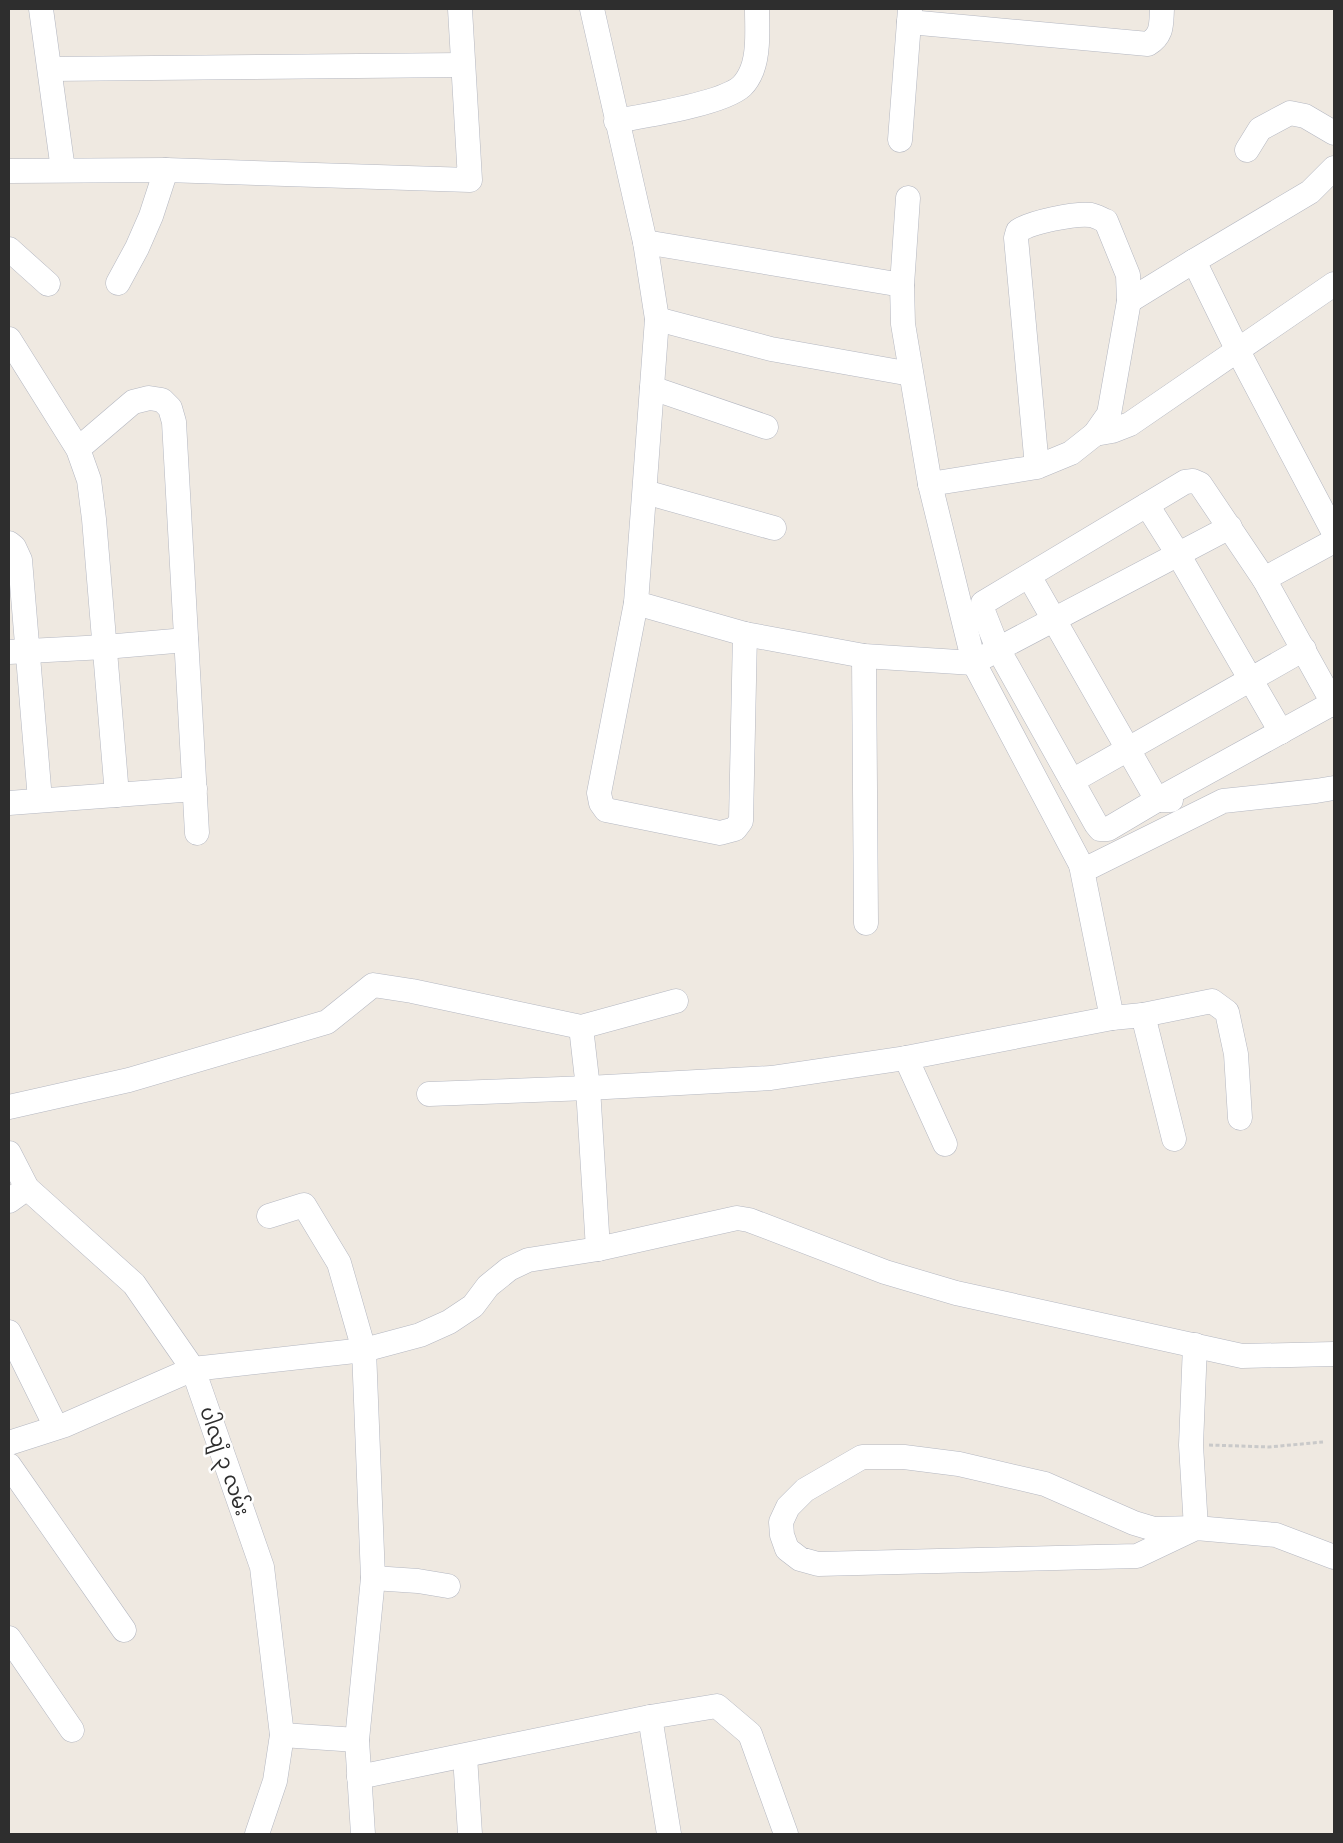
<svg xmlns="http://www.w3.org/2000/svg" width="1343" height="1843" viewBox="0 0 1343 1843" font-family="Jost,'Noto Sans Myanmar',sans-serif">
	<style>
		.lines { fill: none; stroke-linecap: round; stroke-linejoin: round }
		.minor-casing { stroke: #b4b7c1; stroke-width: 25 }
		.path { stroke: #c9c9c9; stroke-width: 3; stroke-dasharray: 4 2.5; stroke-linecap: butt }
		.minor { stroke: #fff; stroke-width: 24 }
		.labels { text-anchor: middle; stroke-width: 5; stroke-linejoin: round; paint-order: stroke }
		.street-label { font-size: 20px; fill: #2e2e2e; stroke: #fff }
	</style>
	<rect width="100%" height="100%" fill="#efe9e1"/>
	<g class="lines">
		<g class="minor-casing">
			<g id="minor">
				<polyline points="41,9 63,170"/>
				<polyline points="592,9 645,242 657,319 636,603 745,634 864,656 974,663 998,649 983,611 983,603 1185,482 1193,481 1200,484 1264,579 1334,705"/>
				<path d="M909 22 1148 44C1163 35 1161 24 1162 9"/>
				<polyline points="50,69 462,65"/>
				<path d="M616 121C643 116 723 104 742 86 745 83 750 75 752 70 759 52 757 28 757 9"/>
				<polyline points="900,140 910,9"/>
				<polyline points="1247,150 1260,129 1290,113 1305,116 1334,133"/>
				<polyline points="1334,168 1310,192 1194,261 1238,351 1334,533"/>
				<polyline points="9,171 166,170 470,180 460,9"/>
				<polyline points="645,242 902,285 903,324 930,484 974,663 1081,865 1090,867 1223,801 1316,791 1334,788"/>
				<polyline points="9,249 48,284"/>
				<polyline points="118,283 137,248 151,216 166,170"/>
				<polyline points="902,285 908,198"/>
				<polyline points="1129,301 1194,261"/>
				<polyline points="657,319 771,349 911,374"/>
				<polyline points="9,339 78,449 89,480 94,519 117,795"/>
				<polyline points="652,388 766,427"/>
				<polyline points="1095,434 1112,431 1130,424 1334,284"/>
				<polyline points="78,449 133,402 149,398 162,400 170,408 174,422 197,833"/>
				<path d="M930 484 1037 467 1071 453 1095 434 1109 414 1129 301 1128 275 1106 221C1101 219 1096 216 1091 215 1075 213 1031 222 1018 231L1016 238 1037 467"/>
				<polyline points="645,492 774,528"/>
				<polyline points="1147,505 1178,554 1281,732"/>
				<polyline points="1230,527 998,649 1096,824 1100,829 1108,829 1157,800 1333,703"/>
				<polyline points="9,543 14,547 20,560 40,800"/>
				<polyline points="1029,576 1157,800 1171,800"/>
				<polyline points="1264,579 1334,541"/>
				<polyline points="636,603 599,793 601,803 606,810 720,833 735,829 741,821 745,634"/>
				<polyline points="9,652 105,647 186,640"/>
				<polyline points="864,656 866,923"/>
				<polyline points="1072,781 1304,649"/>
				<polyline points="9,803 195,789"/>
				<polyline points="1081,865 1112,1018"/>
				<polyline points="1143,1015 1174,1139"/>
				<polyline points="581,1027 588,1088 598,1249"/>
				<polyline points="906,1058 945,1144"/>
				<polyline points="429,1094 588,1088 771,1078 906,1058 1112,1018 1143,1015 1212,1001 1227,1012 1236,1054 1240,1118"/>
				<polyline points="9,1107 129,1080 327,1022 373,985 412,991 581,1027 676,1001"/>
				<polyline points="9,1153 27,1188 134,1284 193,1369 262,1567 282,1735 275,1781 257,1834"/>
				<polyline points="9,1201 27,1188"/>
				<polyline points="269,1216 304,1205 339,1263 364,1350 373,1578 357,1740 363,1834"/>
				<polyline points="9,1332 56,1427"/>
				<polyline points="1195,1345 1191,1445 1196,1528"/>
				<polyline points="9,1443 65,1425 193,1369 364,1350 420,1335 449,1322 473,1306 488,1286 509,1269 528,1260 598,1249 737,1218 749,1220 885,1272 956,1293 1242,1356 1334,1354"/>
				<polyline points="9,1465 124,1630"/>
				<polyline points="1196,1528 1137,1556 818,1564 800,1559 787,1549 782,1535 781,1522 788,1507 805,1490 862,1457 904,1457 959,1464 1045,1484 1134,1523 1154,1529 1196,1528 1276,1535 1334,1557"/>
				<polyline points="373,1578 418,1581 448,1586"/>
				<polyline points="9,1638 72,1730"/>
				<polyline points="650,1717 669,1834"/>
				<polyline points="282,1735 357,1740"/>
				<polyline points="465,1756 470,1834"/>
				<polyline points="359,1777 650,1717 717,1706 750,1734 786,1834"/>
			</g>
		</g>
		<polyline class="path" points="1209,1445 1269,1447 1323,1442"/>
		<use href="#minor" class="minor"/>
	</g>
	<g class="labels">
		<g class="street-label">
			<text transform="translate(225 1461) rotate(71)" y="7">ပါလျံ ၃ လမ်း</text>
		</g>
	</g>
	<rect width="1343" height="1843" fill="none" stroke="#2e2e2e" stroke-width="20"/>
</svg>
